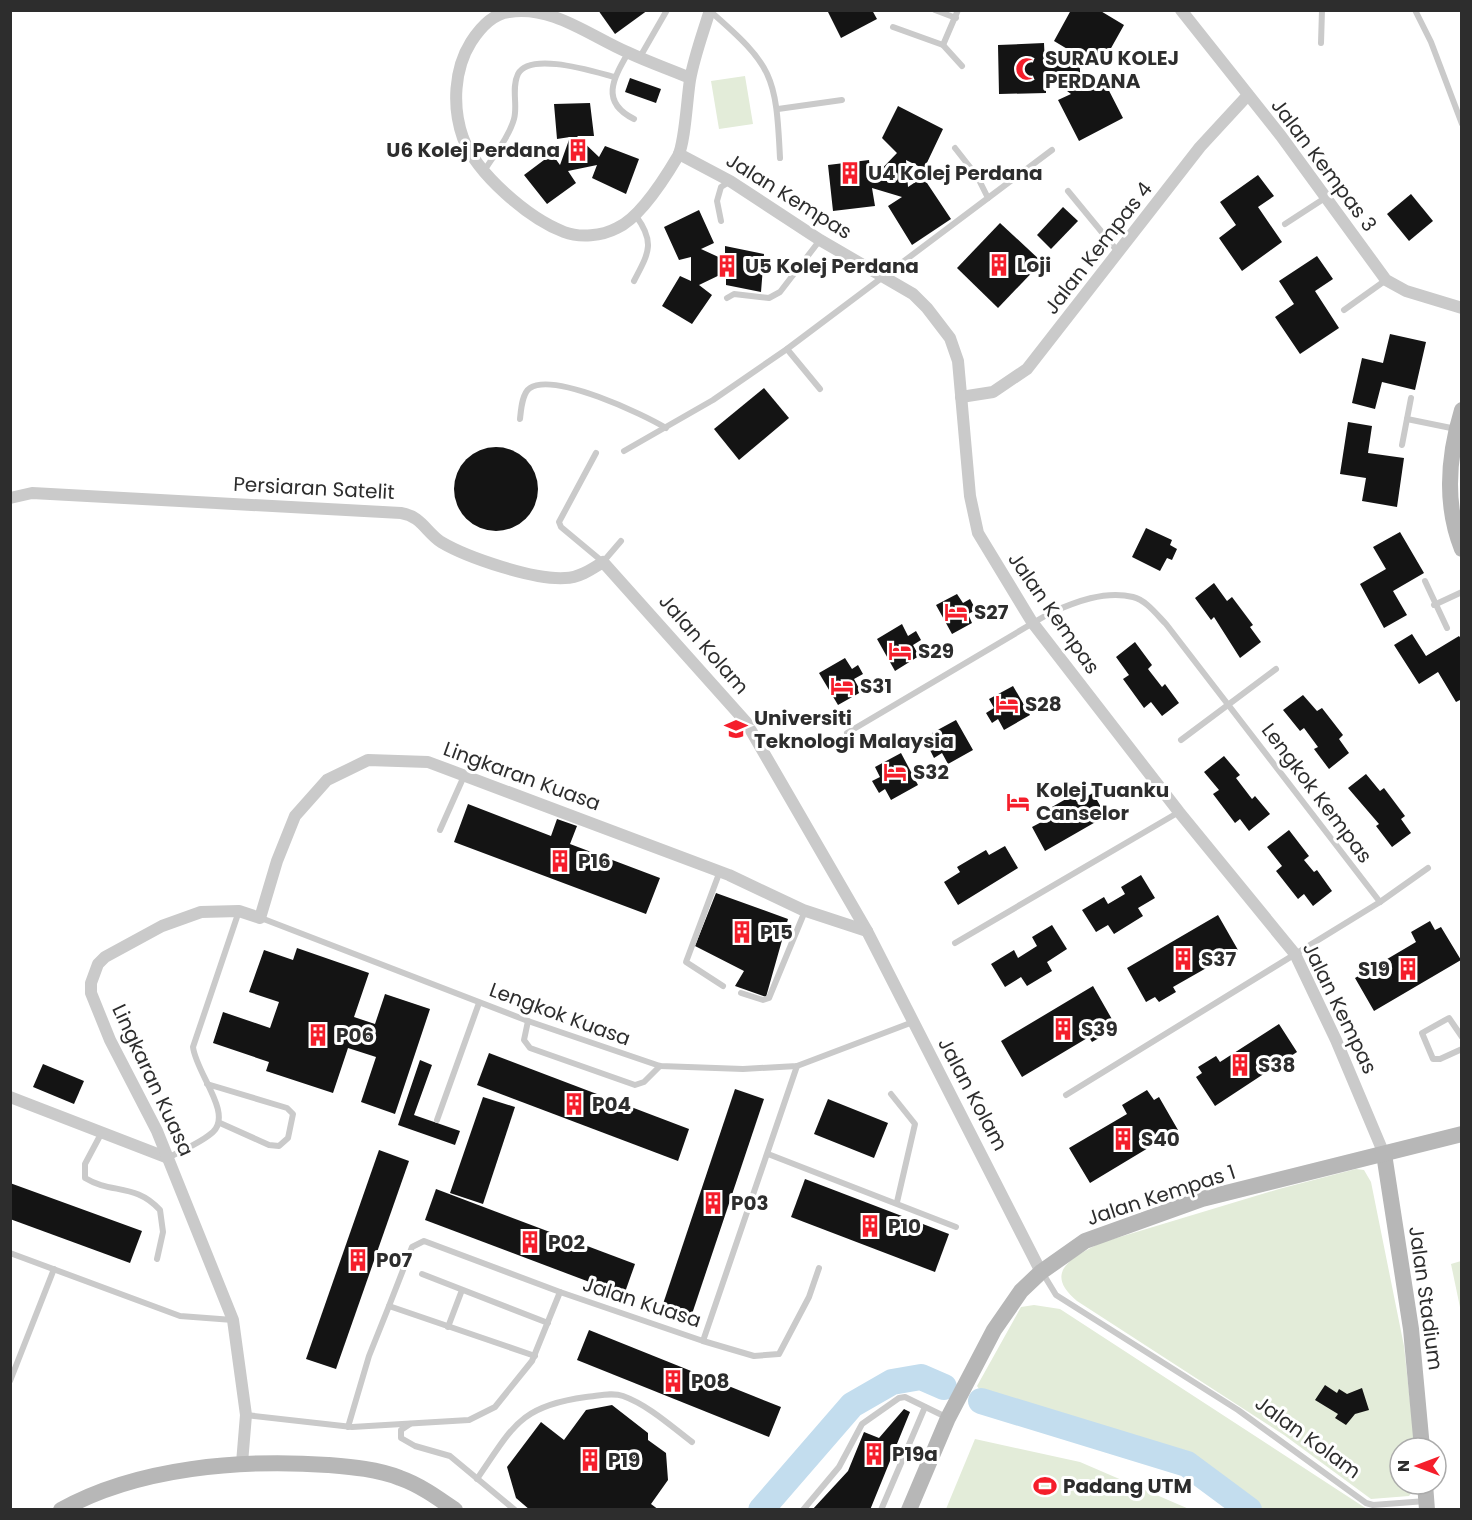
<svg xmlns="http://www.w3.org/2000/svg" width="1472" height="1520" viewBox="0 0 1472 1520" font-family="Poppins,sans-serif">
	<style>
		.green { fill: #e3ecd9 }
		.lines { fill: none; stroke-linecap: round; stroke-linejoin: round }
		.river { stroke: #c3ddee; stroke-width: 26 }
		.building { fill: #141414 }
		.lane { stroke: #cacaca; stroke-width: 6 }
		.street { stroke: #cacaca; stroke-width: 12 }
		.secondary { stroke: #b7b7b7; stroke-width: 16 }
		.labels { text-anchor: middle; stroke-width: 6; stroke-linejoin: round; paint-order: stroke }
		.poi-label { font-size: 20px; font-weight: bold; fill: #2d2d2d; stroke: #fff; text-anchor: start }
		.street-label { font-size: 20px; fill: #2d2d2d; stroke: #fff }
	</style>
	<rect width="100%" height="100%" fill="#fff"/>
	<g class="green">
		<polygon points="745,76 753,124 719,129 711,81"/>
		<path d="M1356 1169 1364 1170 1371 1182 1404 1346 1415 1448H1400V1484H1418L1409 1496 1371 1499 1284 1435 1077 1301C1042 1272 1073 1257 1100 1243L1279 1189Z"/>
		<polygon points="1461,1261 1462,1261 1461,1312 1451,1264"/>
		<polygon points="1034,1305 1060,1309 1367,1509 1258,1509 1188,1457 984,1396 977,1386 1021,1307"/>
		<polygon points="975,1439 1080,1462 1189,1509 946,1509"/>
	</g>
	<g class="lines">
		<g class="river">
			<polyline points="981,1401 1187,1464 1249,1510"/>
			<polyline points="761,1510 852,1405 892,1382 921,1377 944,1387"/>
		</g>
	</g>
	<g class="building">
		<polygon points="598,10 648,10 615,34"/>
		<polygon points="827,10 872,10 877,19 841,38"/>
		<polygon points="1071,10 1099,10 1124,25 1101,66 1079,53 1081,88 1102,77 1123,118 1079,141 1058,100 1071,94 1046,75 1046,93 999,94 998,45 1044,43 1045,65 1069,50 1054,41"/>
		<polygon points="630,78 661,89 656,103 625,92"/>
		<polygon points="590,103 594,136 577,136 599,157 605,146 639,159 626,194 592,178 597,165 568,171 576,183 547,204 524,175 552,154 560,165 570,137 557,139 554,104"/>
		<polygon points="898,106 943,129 924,169 906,160 908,187 923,177 951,219 912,245 888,206 902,197 872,188 875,206 833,211 828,165 869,160 871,180 897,153 882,138"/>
		<polygon points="1258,175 1274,196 1258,207 1282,242 1242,271 1219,238 1236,225 1220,202"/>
		<polygon points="1411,194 1433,221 1409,241 1387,214"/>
		<polygon points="1063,207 1078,221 1051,249 1037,235"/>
		<polygon points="699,210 714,243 701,249 725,260 725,246 764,254 761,292 726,285 726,272 699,285 712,295 692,324 662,306 680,276 691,281 691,257 679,260 664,227"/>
		<polygon points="1000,223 1042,262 998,308 957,268"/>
		<polygon points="1317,256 1333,279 1315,291 1339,328 1300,354 1275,317 1294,304 1279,281"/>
		<polygon points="1390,334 1426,342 1415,390 1382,382 1375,409 1352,403 1362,358 1383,363"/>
		<polygon points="764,388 789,418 739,460 714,429"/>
		<polygon points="1348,422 1372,426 1368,453 1404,458 1397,507 1362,501 1366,478 1340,474"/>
		<circle cx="496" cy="489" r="42"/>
		<polygon points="1146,528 1172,540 1170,545 1177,549 1172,560 1167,558 1160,571 1132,557"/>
		<polygon points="1400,532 1424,573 1393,591 1407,615 1384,628 1360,584 1386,569 1373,547"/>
		<polygon points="1214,583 1227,601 1232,597 1253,625 1250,627 1261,642 1240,658 1214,617 1211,620 1195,598"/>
		<polygon points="957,594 963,603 970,599 976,610 968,614 972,623 952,634 936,605"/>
		<polygon points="902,624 908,636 916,631 921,640 913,645 919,656 895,671 877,639"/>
		<polygon points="1412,634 1426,656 1459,636 1462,640 1462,699 1456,702 1438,672 1419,684 1394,645"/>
		<polygon points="1135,642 1152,665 1148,669 1162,687 1165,684 1179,703 1162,716 1151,702 1144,708 1123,679 1129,675 1116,657"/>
		<polygon points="845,658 852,669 858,665 863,674 854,679 861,692 838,705 819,673"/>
		<polygon points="1013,686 1030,715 1004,730 998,719 992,723 986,713 994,708 989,699"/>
		<polygon points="1303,695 1317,711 1322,708 1343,735 1339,739 1349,753 1329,769 1314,749 1318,747 1304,728 1300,731 1283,710"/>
		<polygon points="956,720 973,750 948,764 942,753 934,758 929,748 937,743 932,733"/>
		<polygon points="901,753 918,785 891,800 885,789 879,793 872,781 880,777 875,767"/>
		<polygon points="1224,756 1240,775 1236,778 1252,799 1255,796 1270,814 1249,831 1240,819 1235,823 1213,794 1219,790 1204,772"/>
		<polygon points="1366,774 1380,791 1384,788 1405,816 1401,819 1411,833 1392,847 1376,826 1379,824 1348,788"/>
		<polygon points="1093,793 1106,816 1045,851 1032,827 1049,818 1045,811 1073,795 1077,802"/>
		<polygon points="468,804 551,836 557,819 577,826 570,844 660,878 646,914 454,842"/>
		<polygon points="1289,830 1309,856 1304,860 1314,872 1317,870 1332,891 1313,906 1304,894 1298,899 1276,871 1282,866 1267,847"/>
		<polygon points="1005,846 1018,868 958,905 944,882 960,872 957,867 986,850 989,855"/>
		<polygon points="1141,875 1155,898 1138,908 1143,916 1114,934 1108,925 1096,932 1082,910 1104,897 1108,904 1125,894 1121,887"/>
		<polygon points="716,893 788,919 766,997 735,986 744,971 695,946"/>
		<polygon points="1218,915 1238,950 1173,987 1176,992 1159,1002 1155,997 1146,1002 1127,968"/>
		<polygon points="1430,921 1435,930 1441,927 1461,960 1374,1011 1355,978 1416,942 1411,932"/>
		<polygon points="1052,925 1067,949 1047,962 1052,971 1027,986 1021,977 1005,987 991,964 1014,950 1018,958 1037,946 1032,937"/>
		<polygon points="297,948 369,973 354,1017 375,1024 385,994 430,1009 395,1114 361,1102 376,1057 348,1048 333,1093 266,1071 269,1062 213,1043 223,1012 270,1028 279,1002 249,992 264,950 293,960"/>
		<polygon points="1093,986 1113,1021 1104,1026 1108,1033 1092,1042 1089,1037 1022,1077 1001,1041"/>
		<polygon points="1279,1024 1297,1052 1215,1106 1196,1077 1202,1073 1198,1067 1216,1056 1220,1062"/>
		<polygon points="489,1053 689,1129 678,1161 477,1085"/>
		<polygon points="420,1060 432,1065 414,1115 460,1131 455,1145 398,1125"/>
		<polygon points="43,1064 84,1081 74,1104 33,1087"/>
		<polygon points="735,1089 764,1099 691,1317 662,1307"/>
		<polygon points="1147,1090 1154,1100 1159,1097 1178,1130 1090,1183 1069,1148 1127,1114 1122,1105"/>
		<polygon points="483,1097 515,1107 483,1204 450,1193"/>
		<polygon points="828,1099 888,1123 874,1158 814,1134"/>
		<polygon points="379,1150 409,1161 336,1369 306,1359"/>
		<polygon points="805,1179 949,1234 935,1272 791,1217"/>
		<polygon points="10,1183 142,1231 130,1263 10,1219"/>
		<polygon points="436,1189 635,1264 624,1295 425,1220"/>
		<polygon points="589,1330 781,1407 769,1437 577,1360"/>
		<polygon points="1325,1385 1337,1393 1339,1389 1347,1394 1362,1388 1369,1410 1355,1414 1346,1425 1335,1418 1338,1414 1315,1400"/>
		<polygon points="612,1405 648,1433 648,1440 666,1453 668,1480 651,1504 659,1510 530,1510 516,1498 507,1467 541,1422 564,1440 586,1410"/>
		<polygon points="904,1409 910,1412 870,1510 812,1510 848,1471 864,1432 879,1438"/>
	</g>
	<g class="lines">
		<g class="lane">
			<polyline points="935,10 956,18"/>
			<polyline points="1415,10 1431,42 1462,124"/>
			<path d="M710 11C773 66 776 75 780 158"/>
			<polyline points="893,27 943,45 962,66"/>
			<polyline points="1321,43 1322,10"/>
			<polyline points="943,45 958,10"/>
			<path d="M628 53C613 79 600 102 634 119"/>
			<polyline points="640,57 667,10"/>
			<polyline points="778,109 842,100"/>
			<path d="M484 171C494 155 509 137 514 119 518 105 511 88 518 74 530 51 595 72 615 77"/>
			<polyline points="1068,191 1119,253"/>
			<polyline points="988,198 1052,150"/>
			<polyline points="721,221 717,201 721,187 729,182"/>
			<polyline points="1285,224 1325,198"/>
			<path d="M634 281C648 254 656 243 636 216"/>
			<polyline points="727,298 734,294 769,298 780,292 820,240"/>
			<polyline points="1344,310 1386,280"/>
			<polyline points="787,349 820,389"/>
			<path d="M520 419C521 410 522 393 530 388 554 372 643 414 666 428"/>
			<polyline points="1407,419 1456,429"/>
			<polyline points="1402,445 1411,398"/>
			<polyline points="624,451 713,400 787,349 988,198 977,176 955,148"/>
			<polyline points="596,453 559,522 561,527 603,562 621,541"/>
			<polyline points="1425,581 1447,628"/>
			<polyline points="1434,605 1462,592"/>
			<path d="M847 733 1050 613C1075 602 1105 590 1133 597 1146 600 1157 615 1166 624L1380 902"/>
			<polyline points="1181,740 1276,669"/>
			<polyline points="440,830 464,776"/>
			<polyline points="720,871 686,962 723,986"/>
			<polyline points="261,918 528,1021 660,1066 743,1069 797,1066 913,1022"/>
			<polyline points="955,943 1179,812"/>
			<polyline points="741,993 763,1000 769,998 805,911"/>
			<polyline points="528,1021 524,1040 530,1048 635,1085 644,1082 660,1066"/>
			<polyline points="1462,1037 1449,1018 1422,1033 1433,1059 1440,1059 1462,1049"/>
			<polyline points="207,1084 287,1108 293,1114 288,1138 279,1146 269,1145 220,1123"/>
			<polyline points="891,1094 915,1124 897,1202"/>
			<polyline points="1066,1095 1380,902 1428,868"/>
			<polyline points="437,1120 479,1003"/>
			<path d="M102 1132 85 1164V1178C111 1194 136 1183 160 1210L163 1232 157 1259"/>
			<polyline points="768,1154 956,1227"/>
			<path d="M168 1158C182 1150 201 1143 213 1132 233 1113 196 1073 193 1047L239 911"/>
			<polyline points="10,1253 180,1316 233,1320"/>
			<polyline points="1042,1272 1056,1295 1238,1410 1366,1503 1373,1505 1426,1501"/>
			<polyline points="422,1274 548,1323"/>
			<polyline points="389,1306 412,1247 424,1241 560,1292"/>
			<polyline points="448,1327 462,1290"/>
			<polyline points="703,1341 754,1356 779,1354 809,1297 819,1268"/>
			<polyline points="10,1381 54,1269"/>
			<polyline points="246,1415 352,1427 469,1420 495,1407 532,1361 560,1292 703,1341 797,1066"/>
			<polyline points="410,1424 401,1430 401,1438 415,1446 450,1456 515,1510"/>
			<polyline points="348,1427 369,1356 389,1306 535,1356"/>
			<path d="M477 1479C513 1427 519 1406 586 1397 598 1396 612 1392 623 1396 648 1405 671 1426 692 1442"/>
			<polyline points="803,1510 839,1467 862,1424 899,1398 905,1397 948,1418"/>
			<polyline points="881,1510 925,1407"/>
		</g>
		<g class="street">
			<polyline points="1181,10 1281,136 1386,280 1406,291 1462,308"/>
			<path d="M690 78C669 69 648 62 627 52 590 36 552 5 509 12 492 14 480 28 471 42 454 69 452 107 463 138 477 174 528 218 564 232 580 238 602 236 617 228 640 218 665 178 678 156 685 143 687 98 690 80 694 57 703 33 710 10"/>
			<polyline points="679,154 730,181 820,240 913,294 927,308 950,338 958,361 970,496 978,533 1032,622 1179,812 1295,954 1336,1040 1384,1154"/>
			<polyline points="961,397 993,392 1027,369 1200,147 1248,95"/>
			<path d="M10 498 32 493 401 513C421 516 426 532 441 542 468 558 534 580 565 578 579 578 592 569 603 562L746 722 867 931 1041 1272"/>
			<polyline points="10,1097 168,1158"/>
			<polyline points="242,1463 246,1415 233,1320 157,1131 110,1040 91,993 91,983 98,964 105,957 162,926 201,912 239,911 260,918 277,861 295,816 327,780 368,760 428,762 729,875 803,910 867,931"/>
		</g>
		<g class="secondary">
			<path d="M1462 410C1448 456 1444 504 1462 549"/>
			<polyline points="1384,1154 1411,1329 1422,1448"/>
			<polyline points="1425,1484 1427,1510"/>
			<path d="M61 1510C138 1467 242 1459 328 1465 352 1467 377 1469 400 1478 420 1485 438 1498 455 1510"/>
			<polyline points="909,1510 948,1418 994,1330 1021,1291 1041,1272 1085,1241 1202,1199 1462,1134"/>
		</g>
	</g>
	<defs>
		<g id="mosque-bare" transform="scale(1.8)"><path d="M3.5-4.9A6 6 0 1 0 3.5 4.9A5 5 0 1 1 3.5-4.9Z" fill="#f51e2b" stroke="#fff" stroke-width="2.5" paint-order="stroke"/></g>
		<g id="building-bare" transform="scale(1.8)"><path d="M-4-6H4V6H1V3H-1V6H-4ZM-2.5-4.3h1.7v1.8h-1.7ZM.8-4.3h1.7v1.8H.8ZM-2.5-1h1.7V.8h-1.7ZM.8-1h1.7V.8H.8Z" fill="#f51e2b" stroke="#fff" stroke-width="2.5" paint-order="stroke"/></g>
		<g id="hotel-bare" transform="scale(1.8)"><path d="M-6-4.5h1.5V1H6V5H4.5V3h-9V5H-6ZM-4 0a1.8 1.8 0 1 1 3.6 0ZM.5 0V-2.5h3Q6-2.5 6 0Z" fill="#f51e2b" stroke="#fff" stroke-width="2.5" paint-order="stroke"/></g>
		<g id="university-bare" transform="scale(1.8)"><path d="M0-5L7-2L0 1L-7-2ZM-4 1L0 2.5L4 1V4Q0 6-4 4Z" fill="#f51e2b" stroke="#fff" stroke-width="2.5" paint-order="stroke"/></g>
		<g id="stadium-bare" transform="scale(1.8)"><path d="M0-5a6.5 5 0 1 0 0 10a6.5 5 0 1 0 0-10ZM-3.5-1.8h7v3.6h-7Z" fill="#f51e2b" stroke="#fff" stroke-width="2.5" paint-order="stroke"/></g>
	</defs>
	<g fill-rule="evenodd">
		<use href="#mosque-bare" x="1027" y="69"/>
		<use href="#building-bare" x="578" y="150"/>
		<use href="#building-bare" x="850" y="173"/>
		<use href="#building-bare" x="999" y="265"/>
		<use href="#building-bare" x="727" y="266"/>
		<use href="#hotel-bare" x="956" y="612"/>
		<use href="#hotel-bare" x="900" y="651"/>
		<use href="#hotel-bare" x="842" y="686"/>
		<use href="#hotel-bare" x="1007" y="704"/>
		<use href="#university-bare" x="736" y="729"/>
		<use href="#hotel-bare" x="895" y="772"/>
		<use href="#hotel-bare" x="1018" y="802"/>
		<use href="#building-bare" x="560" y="861"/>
		<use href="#building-bare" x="742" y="932"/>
		<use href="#building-bare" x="1183" y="959"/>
		<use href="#building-bare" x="1408" y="969"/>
		<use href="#building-bare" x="1063" y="1029"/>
		<use href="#building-bare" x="318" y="1035"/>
		<use href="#building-bare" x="1240" y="1065"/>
		<use href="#building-bare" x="574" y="1104"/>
		<use href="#building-bare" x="1123" y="1139"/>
		<use href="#building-bare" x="713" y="1203"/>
		<use href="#building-bare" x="870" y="1226"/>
		<use href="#building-bare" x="530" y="1242"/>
		<use href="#building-bare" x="358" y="1260"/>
		<use href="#building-bare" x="673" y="1381"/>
		<use href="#building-bare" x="874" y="1454"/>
		<use href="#building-bare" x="590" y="1460"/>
		<use href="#stadium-bare" x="1045" y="1486"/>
	</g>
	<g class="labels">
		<g class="poi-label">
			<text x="1045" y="65">SURAU KOLEJ<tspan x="1045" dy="23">PERDANA</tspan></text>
			<text x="560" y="157" text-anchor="end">U6 Kolej Perdana</text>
			<text x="868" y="180">U4 Kolej Perdana</text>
			<text x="1017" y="272">Loji</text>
			<text x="745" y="273">U5 Kolej Perdana</text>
			<text x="974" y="619">S27</text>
			<text x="918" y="658">S29</text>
			<text x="860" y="693">S31</text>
			<text x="1025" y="711">S28</text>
			<text x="754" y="725">Universiti<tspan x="754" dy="23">Teknologi Malaysia</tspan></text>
			<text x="913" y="779">S32</text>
			<text x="1036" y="797">Kolej Tuanku<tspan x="1036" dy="23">Canselor</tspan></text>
			<text x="578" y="868">P16</text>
			<text x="760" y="939">P15</text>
			<text x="1201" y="966">S37</text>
			<text x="1390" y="976" text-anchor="end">S19</text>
			<text x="1081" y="1036">S39</text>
			<text x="336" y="1042">P06</text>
			<text x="1258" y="1072">S38</text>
			<text x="592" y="1111">P04</text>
			<text x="1141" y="1146">S40</text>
			<text x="731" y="1210">P03</text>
			<text x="888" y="1233">P10</text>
			<text x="548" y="1249">P02</text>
			<text x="376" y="1267">P07</text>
			<text x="691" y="1388">P08</text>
			<text x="892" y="1461">P19a</text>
			<text x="608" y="1467">P19</text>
			<text x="1063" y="1493">Padang UTM</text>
		</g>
		<g class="street-label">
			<text transform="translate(1324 165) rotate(53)" y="7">Jalan Kempas 3</text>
			<text transform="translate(789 196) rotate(32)" y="7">Jalan Kempas</text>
			<text transform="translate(1098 248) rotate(-52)" y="7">Jalan Kempas 4</text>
			<text transform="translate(314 488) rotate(3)" y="7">Persiaran Satelit</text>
			<text transform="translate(1054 613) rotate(55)" y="7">Jalan Kempas</text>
			<text transform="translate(704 644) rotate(49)" y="7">Jalan Kolam</text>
			<text transform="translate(522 776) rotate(20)" y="7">Lingkaran Kuasa</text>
			<text transform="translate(1317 793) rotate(53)" y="7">Lengkok Kempas</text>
			<text transform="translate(1340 1008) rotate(64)" y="7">Jalan Kempas</text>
			<text transform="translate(560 1014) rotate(20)" y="7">Lengkok Kuasa</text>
			<text transform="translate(153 1080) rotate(65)" y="7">Lingkaran Kuasa</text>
			<text transform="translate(973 1094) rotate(62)" y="7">Jalan Kolam</text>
			<text transform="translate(1161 1195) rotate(-18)" y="7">Jalan Kempas 1</text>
			<text transform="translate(1426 1298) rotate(82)" y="7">Jalan Stadium</text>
			<text transform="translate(642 1302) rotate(18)" y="7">Jalan Kuasa</text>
			<text transform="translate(1308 1437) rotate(36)" y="7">Jalan Kolam</text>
		</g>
	</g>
	<rect width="1472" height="1520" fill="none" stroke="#2d2d2d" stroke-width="24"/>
	<g transform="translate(1418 1466) rotate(270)"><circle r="28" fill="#ffffff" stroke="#ababab" stroke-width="1.5"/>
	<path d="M0-4.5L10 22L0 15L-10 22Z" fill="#f51e2b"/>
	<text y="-9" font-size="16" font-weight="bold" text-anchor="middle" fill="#2d2d2d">N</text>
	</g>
</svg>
